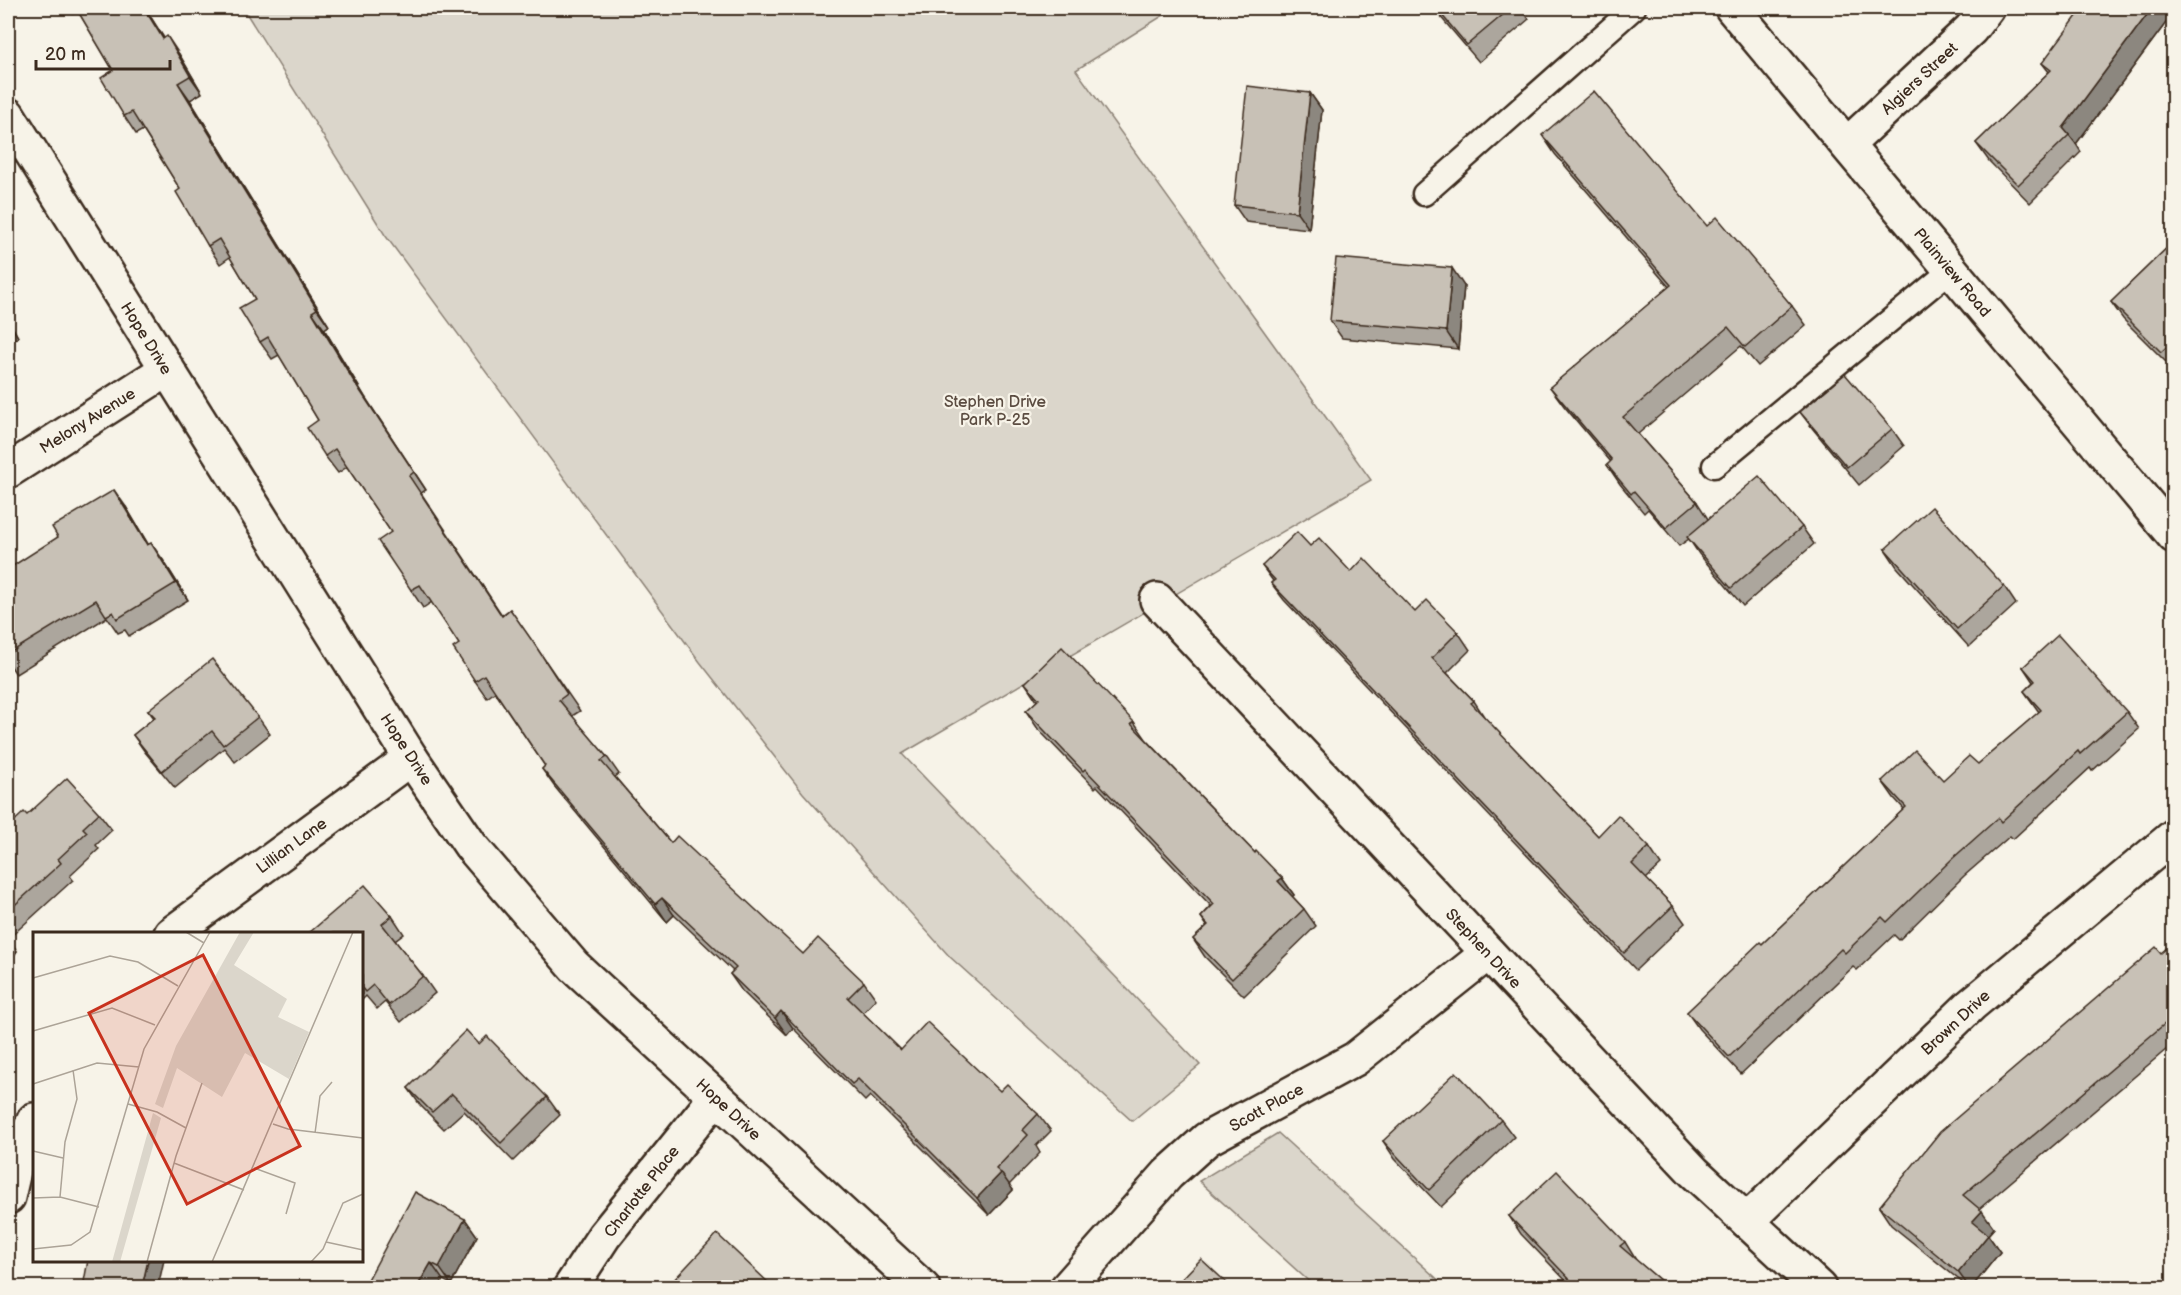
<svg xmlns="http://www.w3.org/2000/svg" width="2181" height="1295" viewBox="0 0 2181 1295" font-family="'Balsamiq Sans',sans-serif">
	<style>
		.green { fill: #dbd6cb; stroke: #8b8074; stroke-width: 1.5 }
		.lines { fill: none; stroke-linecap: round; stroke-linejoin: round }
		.service-casing { stroke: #3b2a1e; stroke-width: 27 }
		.minor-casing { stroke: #3b2a1e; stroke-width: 38 }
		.secondary-casing { stroke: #3b2a1e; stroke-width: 38 }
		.service { stroke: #f7f3e8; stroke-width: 22 }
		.minor { stroke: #f7f3e8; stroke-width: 33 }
		.secondary { stroke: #f7f3e8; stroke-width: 33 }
		.wall { fill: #aca69d; stroke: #3b2a1e; stroke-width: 1.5 }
		.shaded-wall { fill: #8c877f; stroke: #3b2a1e; stroke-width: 1.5 }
		.building { fill: #c8c1b6; stroke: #3b2a1e; stroke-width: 1.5 }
		.labels { text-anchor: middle; stroke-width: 4.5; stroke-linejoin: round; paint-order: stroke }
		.street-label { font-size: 16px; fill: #3b2a1e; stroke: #f7f3e8 }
		.park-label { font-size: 16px; fill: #5b4c41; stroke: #f7f3e8 }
		.inset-road { fill: none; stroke: #aca397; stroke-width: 1.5 }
		.view { fill: #c8321e; fill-opacity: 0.15; stroke: #c8321e; stroke-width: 3 }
		.inset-edge { fill: none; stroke: #3b2a1e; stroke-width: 3 }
	</style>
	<rect width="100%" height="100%" fill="#f7f3e8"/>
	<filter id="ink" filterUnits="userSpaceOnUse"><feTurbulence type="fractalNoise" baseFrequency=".0167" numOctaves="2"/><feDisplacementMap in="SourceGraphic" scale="12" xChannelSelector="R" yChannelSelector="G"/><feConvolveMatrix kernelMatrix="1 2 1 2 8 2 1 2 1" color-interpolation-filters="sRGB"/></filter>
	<g filter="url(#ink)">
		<g class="green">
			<polygon points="243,8 1175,8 1076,70 1371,480 902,754 1200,1065 1132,1121 950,957 803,793 700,662 385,235"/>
			<polygon points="1278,1133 1446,1287 1315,1287 1199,1181"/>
		</g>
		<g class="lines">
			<g class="service-casing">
				<g id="service">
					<polyline points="1424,194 1634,8"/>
					<polyline points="1714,466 1951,270"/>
				</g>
			</g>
			<g class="minor-casing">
				<g id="minor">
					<polyline points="8,115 411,758 471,846 574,966 923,1288"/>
					<polyline points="1848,144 1971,29 1987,8"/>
					<polyline points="8,471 166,370"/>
					<polyline points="1157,600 1694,1172 1819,1288"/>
					<polyline points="171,934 411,758"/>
					<polyline points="8,1197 16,1162 34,1120"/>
					<polyline points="1747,1221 1971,1005 2174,836"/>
					<polyline points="570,1288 604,1236 716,1097"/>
					<polyline points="1067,1288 1168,1174 1207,1139 1355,1059 1488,953"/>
				</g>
			</g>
			<g class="secondary-casing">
				<polyline id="secondary" points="1732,8 2174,536"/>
			</g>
			<use href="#service" class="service"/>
			<use href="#minor" class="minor"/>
			<use href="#secondary" class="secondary"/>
		</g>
		<g class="wall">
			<polygon points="68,8 145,8 164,38 179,54 202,93 190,100 329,326 324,329 365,397 426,490 421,493 502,615 510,609 580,711 572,716 607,757 619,774 615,777 671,843 803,954 864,982 876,999 863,1013 901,1050 1000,1091 1038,1114 1051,1131 1036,1146 1040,1153 1009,1185 1013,1190 989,1215 870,1096 865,1101 793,1028 787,1035 742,991 730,974 733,971 674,915 667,922 554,786 542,769 545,766 495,692 487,698 475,681 459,644 432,602 423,608 411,590 391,532 347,467 338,473 325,456 318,420 279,355 272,359 260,342 255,299 230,257 220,264 208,246 180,189 143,130 136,134 124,116 113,70 78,11 73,14"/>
			<polygon points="1433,8 1521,8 1529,19 1479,62"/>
			<polygon points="2174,8 2174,12 2076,144 2081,152 2030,203 1989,161 1976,143 2049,72 2042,63"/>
			<polygon points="1310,93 1322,110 1309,229 1246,222 1234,205"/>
			<polygon points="1542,135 1707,226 1792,306 1806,325 1758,366 1741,346 1638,434 1697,502 1708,519 1802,527 1814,544 1743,606 1699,554 1689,539 1679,546 1648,509 1644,513 1620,484 1607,465 1611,462 1564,406 1550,387 1669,287 1555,154"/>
			<polygon points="2174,241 2174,369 2173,369 2123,319 2111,302"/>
			<polygon points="1464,286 1458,349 1342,338 1330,321"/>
			<polygon points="8,319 18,337 8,344"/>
			<polygon points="1800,412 1892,429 1904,446 1859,485 1813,429"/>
			<polygon points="126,507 148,544 163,560 188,600 129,636 125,630 118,633 107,617 16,674 10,665 8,666 8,569"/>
			<polygon points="1310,546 1415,612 1458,632 1470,650 1447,673 1474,701 1485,718 1598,836 1649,847 1661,865 1646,879 1673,906 1685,923 1636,970 1284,600 1271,583 1273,581 1262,566"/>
			<polygon points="1885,549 2004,586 2016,604 1969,647 1897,567"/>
			<polygon points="2023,667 2127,712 2139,729 2092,771 2090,768 2013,839 2010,836 1964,876 1899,940 1894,935 1857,970 1853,967 1741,1074 1699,1029 1687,1012 1762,944 1904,809 1894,798 1882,781 1943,780 1978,764 2039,712 2024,691 2033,682"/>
			<polygon points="1025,683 1134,722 1146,739 1255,853 1282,878 1294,895 1292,896 1304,909 1316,926 1244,996 1205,957 1193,939 1207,926 1201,917 1211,906 1097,786 1095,788 1038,729 1026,711 1037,701"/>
			<polygon points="148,710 258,717 270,734 235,762 224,748 175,788 145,752 133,735 154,718"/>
			<polygon points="99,813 112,830 96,845 99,849 70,876 73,880 8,939 17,951 8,964 8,827 27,815"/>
			<polygon points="392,916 404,934 395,941 423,976 435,993 401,1022 385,1002 377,1009 366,996 362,1000 362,933"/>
			<polygon points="2174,942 2174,1043 1979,1209 1994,1228 1988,1235 2000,1252 1972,1287 1968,1287 1891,1225 1879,1207"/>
			<polygon points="479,1044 547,1097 560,1115 513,1161 464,1111 444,1129 420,1105 408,1088"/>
			<polygon points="1501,1120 1514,1137 1441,1207 1395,1159 1383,1141"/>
			<polygon points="1509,1216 1625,1242 1636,1260 1668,1287 1572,1287 1521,1234"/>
			<polygon points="465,1219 477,1236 451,1284 443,1280 364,1287"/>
		</g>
		<g class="shaded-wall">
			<polygon points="144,8 145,8 175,56 163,39"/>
			<polygon points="2152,8 2174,8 2174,12 2076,144 2069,135 2063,128"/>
			<polygon points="167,36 179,54 202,93 190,76"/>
			<polygon points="178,83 190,100 329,326 317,309"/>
			<polygon points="1310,93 1322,110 1309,229 1297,212"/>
			<polygon points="1452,268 1464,286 1458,349 1446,331"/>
			<polygon points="312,312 324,329 365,397 426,490 353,380"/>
			<polygon points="8,319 18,337 8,322"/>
			<polygon points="114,490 126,507 159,563 147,545"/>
			<polygon points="151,543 163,560 188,600 176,583"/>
			<polygon points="1282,878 1294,895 1290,899 1278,881"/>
			<polygon points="662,898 674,915 667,922 655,904"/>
			<polygon points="8,937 17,951 8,964"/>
			<polygon points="781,1011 793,1028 787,1035 775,1018"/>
			<polygon points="1001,1173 1013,1190 989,1215 977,1198"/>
			<polygon points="1982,1211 1994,1228 1984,1239 1972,1222"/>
			<polygon points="465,1219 477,1236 451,1284 439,1267"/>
			<polygon points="1988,1235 2000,1252 1972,1287 1969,1287 1958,1272"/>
			<polygon points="148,1260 164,1260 158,1287 142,1287"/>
			<polygon points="431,1263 443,1280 439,1287 417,1287"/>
		</g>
		<g class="building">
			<polygon points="76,8 144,8 163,39 167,36 190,76 178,83 317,309 312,312 353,380 414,472 409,476 502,616 510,609 533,642 567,694 559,700 607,757 601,761 671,843 677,836 803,954 818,938 864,982 848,998 901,1050 927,1022 1000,1091 1007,1084 1038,1114 1023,1130 1028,1135 996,1169 1001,1173 977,1198 858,1079 852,1084 781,1011 775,1018 730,974 736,968 662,898 655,904 542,769 545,766 484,675 475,681 453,648 459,644 420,585 411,590 378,541 391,532 335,449 325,456 307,428 318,420 268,337 260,342 239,308 255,299 219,239 208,246 176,192 180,189 132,112 124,116 101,78 113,70"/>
			<polygon points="1436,8 1511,8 1467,45"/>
			<polygon points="2083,8 2152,8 2063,128 2069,135 2018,185 1976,143 2051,70 2042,63"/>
			<polygon points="1247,86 1310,93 1297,212 1234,205"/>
			<polygon points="1594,91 1707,226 1717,217 1792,306 1745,347 1728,327 1623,417 1697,502 1666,528 1634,491 1631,494 1607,465 1612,460 1550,387 1671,285 1542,135"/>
			<polygon points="2174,241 2174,340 2161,352 2111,302"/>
			<polygon points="1336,258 1452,268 1446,331 1330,321"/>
			<polygon points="1845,374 1892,429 1847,467 1800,412"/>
			<polygon points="1759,476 1802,527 1731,588 1687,537"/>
			<polygon points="114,490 147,545 151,543 176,583 117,619 113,612 106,616 96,600 8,654 8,569 58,537 52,527"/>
			<polygon points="1932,507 2004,586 1957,629 1885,549"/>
			<polygon points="1297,532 1310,546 1319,538 1351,572 1364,558 1415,612 1427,600 1458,632 1432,658 1474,701 1471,703 1598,836 1618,815 1649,847 1632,864 1673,906 1624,953 1271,583 1275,580 1262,566"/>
			<polygon points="2058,635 2127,712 2080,754 2078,751 2001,822 1998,818 1952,859 1887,922 1882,917 1845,953 1841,949 1729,1057 1687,1012 1760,942 1762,944 1906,807 1882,781 1915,750 1943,780 1969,756 1978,764 2041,710 2024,691 2035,681 2023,667"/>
			<polygon points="1062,647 1134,722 1131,724 1255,853 1256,851 1282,878 1278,881 1304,909 1232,979 1193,939 1208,925 1201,917 1214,904 1085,769 1083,771 1026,711 1039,699 1025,683"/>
			<polygon points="212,659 258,717 223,745 212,731 162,771 133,735 155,717 148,710"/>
			<polygon points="67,778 99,813 83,828 87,832 58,859 61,863 8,911 8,827 24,812 27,815"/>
			<polygon points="365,885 392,916 382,924 423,976 389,1005 373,985 365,992 362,988 362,933 309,933"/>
			<polygon points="2174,942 2174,1016 1963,1195 1982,1211 1972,1222 1988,1235 1958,1272 1879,1207 1940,1132 2156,947 2161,953"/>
			<polygon points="466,1030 479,1044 487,1036 547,1097 501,1143 452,1094 432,1112 408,1088"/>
			<polygon points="1456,1072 1501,1120 1429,1190 1383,1141"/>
			<polygon points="1557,1171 1625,1242 1620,1246 1668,1287 1577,1287 1509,1216"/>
			<polygon points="415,1192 465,1219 439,1267 431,1263 417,1287 364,1287"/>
			<polygon points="717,1234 772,1286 771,1287 678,1287 672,1282"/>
			<polygon points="1201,1259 1231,1287 1174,1287"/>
			<polygon points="88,1260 148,1260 142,1287 83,1287"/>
		</g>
	</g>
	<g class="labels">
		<g class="street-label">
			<text transform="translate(1919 78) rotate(-43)" y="6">Algiers Street</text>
			<text transform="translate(1953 272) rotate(50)" y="6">Plainview Road</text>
			<text transform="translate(147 338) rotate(58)" y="6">Hope Drive</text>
			<text transform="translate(87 420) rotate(-32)" y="6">Melony Avenue</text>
			<text transform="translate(407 749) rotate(57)" y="6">Hope Drive</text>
			<text transform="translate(291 845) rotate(-36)" y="6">Lillian Lane</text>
			<text transform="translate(1484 948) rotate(47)" y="6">Stephen Drive</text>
			<text transform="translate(1955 1022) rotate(-43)" y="6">Brown Drive</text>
			<text transform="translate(1266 1107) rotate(-29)" y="6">Scott Place</text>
			<text transform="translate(729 1109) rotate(43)" y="6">Hope Drive</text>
			<text transform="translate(641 1191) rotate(-52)" y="6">Charlotte Place</text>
		</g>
		<g class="park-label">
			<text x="995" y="407">Stephen Drive<tspan x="995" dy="18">Park P-25</tspan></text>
		</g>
	</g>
	<g transform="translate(33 932)">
		<rect width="330" height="330" fill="#f7f3e8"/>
		<path d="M207 0H221L201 33 254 67 245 85 276 100 256 147 212 121 189 165 144 136 130 176 122 172 143 114ZM120 181 128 186 87 330H79Z" fill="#dbd6cb"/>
		<path class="inset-road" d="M153 0 171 11M0 46 77 24 105 30 145 54M0 99 79 76 122 93M0 152 64 131 106 135M95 172 124 180 153 196M240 192 255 197 330 206M282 201 287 164 299 150M0 219 30 226M141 231 211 258M221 236 262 251 253 282M27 265 32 210 44 167 40 138M0 266 27 265 66 275M293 310 330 318M0 317 38 313 57 300 111 117 177 0M114 330 143 224 169 151M179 330 320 0M278 330 290 317 310 271 330 262"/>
		<path class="view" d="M170 23 267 214 154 272 56 81Z"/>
		<rect width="330" height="330" class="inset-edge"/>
	</g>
	<rect width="2181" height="1295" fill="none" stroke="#f7f3e8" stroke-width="30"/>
	<rect x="15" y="15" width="2151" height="1265" fill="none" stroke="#3b2a1e" stroke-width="2" filter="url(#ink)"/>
	<path d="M36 60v9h134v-9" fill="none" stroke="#3b2a1e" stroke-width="3"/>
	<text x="45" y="60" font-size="18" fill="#3b2a1e" stroke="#f7f3e8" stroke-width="4.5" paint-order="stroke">20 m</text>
</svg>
